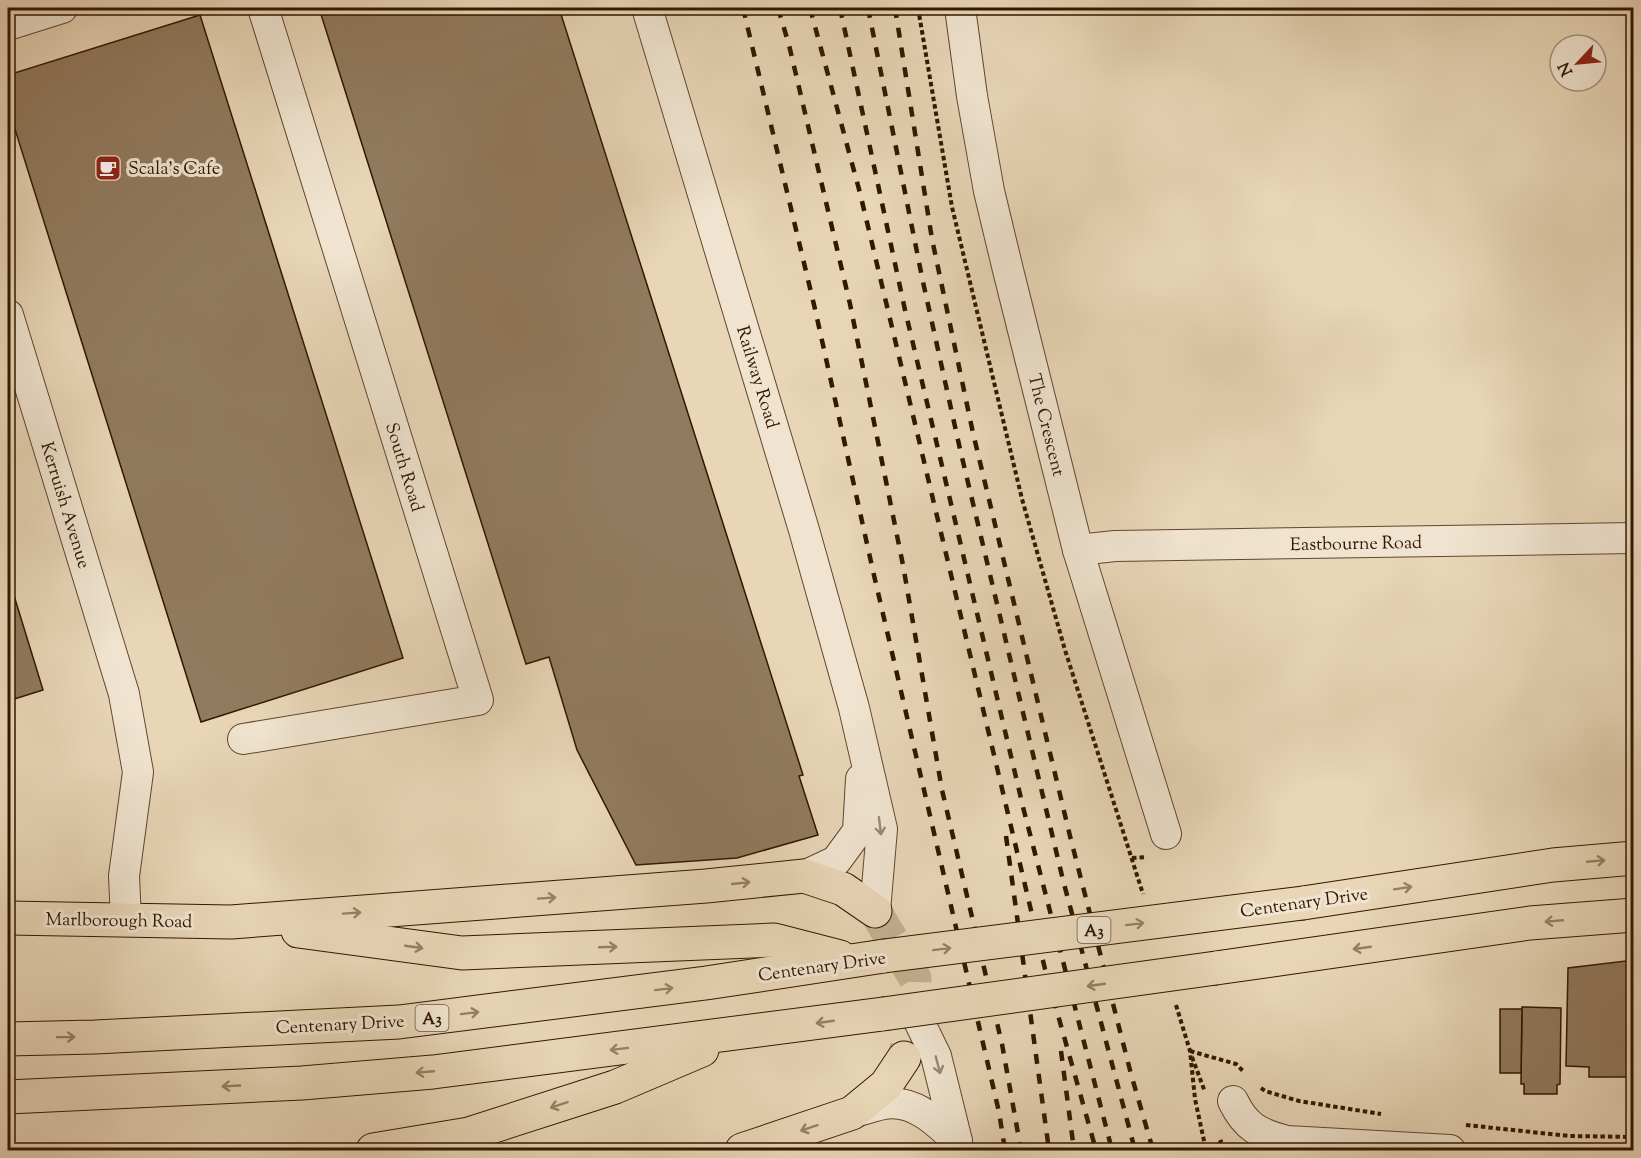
<svg xmlns="http://www.w3.org/2000/svg" width="1641" height="1158" viewBox="0 0 1641 1158" font-family="'Sorts Mill Goudy',serif">
	<style>
		.building { fill: #917a5f; stroke: #321600; stroke-width: 1.5 }
		.lines { fill: none; stroke-linecap: round; stroke-linejoin: round }
		.highway-tunnel { stroke: #c4b092; stroke-width: 33; stroke-dasharray: 33 16; stroke-linecap: butt }
		.minor-casing { stroke: #60462e; stroke-width: 32 }
		.highway-casing { stroke: #321600; stroke-width: 35 }
		.path { stroke: #321600; stroke-width: 4; stroke-dasharray: 4.5 3; stroke-linecap: butt }
		.minor { stroke: #f0e4d0; stroke-width: 30 }
		.highway { stroke: #e8d6b7; stroke-width: 33 }
		.rail { stroke: #321600; stroke-width: 4.5; stroke-dasharray: 10 10; stroke-linecap: butt }
		.highway-bridge-casing { stroke: #321600; stroke-width: 35; stroke-linecap: butt }
		.highway-bridge { stroke: #e8d6b7; stroke-width: 33 }
		.oneway { stroke: #9a8772 }
		.oneway2 { stroke: #968065 }
		.labels { text-anchor: middle; stroke-width: 6; stroke-linejoin: round; paint-order: stroke }
		.shield { fill: #f0e4d0; stroke: #6b543e; stroke-width: 1.5 }
		.shield-label { font-size: 16px; font-weight: bold; fill: #321600 }
		.poi-label { font-size: 18px; fill: #321600; stroke: #f0e4d0; text-anchor: start }
		.street-label { font-size: 18px; fill: #321600; stroke: #f0e4d0 }
	</style>
	<rect width="100%" height="100%" fill="#e8d6b7"/>
	<filter id="stains"><feTurbulence type="fractalNoise" baseFrequency=".00333" numOctaves="4"/><feColorMatrix values="0 0 0 0 .2 0 0 0 0 .09 0 0 0 0 .02 0 0 0 .5 -.17"/></filter>
	<radialGradient id="worn" r=".72"><stop offset=".6" stop-color="#630" stop-opacity="0"/><stop offset="1" stop-color="#630" stop-opacity=".3"/></radialGradient>
	<g class="building">
		<polygon points="319,8 559,8 803,775 799,776 818,835 737,858 636,865 577,750 549,657 526,664"/>
		<polygon points="200,15 403,658 201,722 8,107 8,75"/>
		<polygon points="8,576 43,690 8,701"/>
		<polygon points="1634,960 1634,1067 1627,1067 1627,1077 1589,1077 1589,1067 1566,1066 1568,968"/>
		<polygon points="1522,1007 1561,1008 1560,1084 1557,1085 1557,1094 1524,1094 1524,1084 1521,1084"/>
		<polygon points="1500,1009 1522,1009 1521,1073 1500,1073"/>
	</g>
	<g class="lines">
		<polyline class="highway-tunnel" points="875,911 915,978 914,1011 904,1058"/>
		<g class="minor-casing">
			<g id="minor">
				<polyline points="647,8 804,530 854,708 882,829 875,911"/>
				<polyline points="960,8 972,96 989,191 1008,270 1078,550 1166,834"/>
				<polyline points="8,25 62,8"/>
				<polyline points="8,315 124,694 138,772 124,876 126,920"/>
				<polyline points="1078,550 1115,546 1634,538"/>
				<polyline points="243,739 478,700 263,8"/>
				<polyline points="804,876 836,861 858,831 861,779"/>
				<polyline points="914,1011 936,1056 957,1141"/>
				<path d="M1233 1101C1246 1128 1260 1134 1287 1141L1450 1150"/>
				<path d="M852 1113C862 1110 873 1106 884 1104 914 1099 937 1122 957 1141"/>
			</g>
		</g>
		<g class="highway-casing">
			<g id="highway">
				<polyline points="1303,903 1553,865 1634,858"/>
				<polyline points="8,918 231,922 706,886 804,876 843,889 875,911"/>
				<polyline points="298,931 462,953 774,940 840,957"/>
				<polyline points="1216,968 1530,923 1634,915"/>
				<polyline points="8,1039 95,1037 399,1022 706,983 884,956"/>
				<polyline points="8,1097 302,1083 433,1072 883,1014"/>
				<polyline points="373,1150 469,1134 615,1087 702,1050"/>
				<polyline points="742,1150 852,1113 886,1085 904,1058"/>
			</g>
		</g>
		<g class="path">
			<polyline points="918,8 952,207 1022,499 1065,650 1143,894"/>
			<polyline points="1132,858 1147,857"/>
			<polyline points="1176,1005 1190,1051 1195,1099 1206,1150"/>
			<polyline points="1190,1051 1236,1064 1244,1072"/>
			<polyline points="1192,1057 1205,1092"/>
			<polyline points="1261,1088 1265,1091 1299,1101 1381,1114"/>
			<polyline points="1466,1125 1569,1136 1634,1137"/>
			<polyline points="1215,1150 1221,1141 1220,1137"/>
		</g>
		<use href="#minor" class="minor"/>
		<use href="#highway" class="highway"/>
		<g class="rail">
			<polyline points="743,8 815,309 873,571 999,1112 1005,1150"/>
			<polyline points="778,8 789,45 850,304 903,565 942,790 1002,1044 1021,1150"/>
			<polyline points="810,8 860,193 1045,969 1096,1150"/>
			<polyline points="840,8 905,310 1024,811 1112,1150"/>
			<polyline points="868,8 923,282 960,449 1063,880 1135,1150"/>
			<polyline points="895,8 932,239 973,433 1070,836 1131,1074 1153,1150"/>
			<polyline points="1006,836 1049,1150"/>
			<polyline points="1061,1051 1074,1150"/>
		</g>
		<g class="highway-bridge-casing">
			<g id="highway-bridge">
				<polyline points="884,956 1303,903"/>
				<polyline points="883,1014 1216,968"/>
			</g>
		</g>
		<use href="#highway-bridge" class="highway-bridge"/>
	</g>
	<defs><path id="oneway-shaft" d="M-6 0H5M1.5-3L5.5 0L1.5 3" fill="none" stroke-width="1.6" stroke-linecap="round" stroke-linejoin="round" transform="scale(1.5)"/></defs>
	<g class="oneway">
		<use href="#oneway-shaft" transform="translate(880 826) rotate(83)"/>
		<use href="#oneway-shaft" transform="translate(938 1065) rotate(75)"/>
	</g>
	<g class="oneway2">
		<use href="#oneway-shaft" transform="translate(1596 861) rotate(-5)"/>
		<use href="#oneway-shaft" transform="translate(741 883) rotate(-6)"/>
		<use href="#oneway-shaft" transform="translate(1403 888) rotate(-9)"/>
		<use href="#oneway-shaft" transform="translate(547 898) rotate(-4)"/>
		<use href="#oneway-shaft" transform="translate(352 913) rotate(-4)"/>
		<use href="#oneway-shaft" transform="translate(1554 921) rotate(175)"/>
		<use href="#oneway-shaft" transform="translate(1135 924) rotate(-7)"/>
		<use href="#oneway-shaft" transform="translate(414 947) rotate(8)"/>
		<use href="#oneway-shaft" transform="translate(608 947) rotate(-2)"/>
		<use href="#oneway-shaft" transform="translate(1362 948) rotate(172)"/>
		<use href="#oneway-shaft" transform="translate(942 949) rotate(-7)"/>
		<use href="#oneway-shaft" transform="translate(1096 985) rotate(172)"/>
		<use href="#oneway-shaft" transform="translate(664 989) rotate(-7)"/>
		<use href="#oneway-shaft" transform="translate(470 1013) rotate(-7)"/>
		<use href="#oneway-shaft" transform="translate(825 1022) rotate(172)"/>
		<use href="#oneway-shaft" transform="translate(66 1037) rotate(-1)"/>
		<use href="#oneway-shaft" transform="translate(619 1049) rotate(173)"/>
		<use href="#oneway-shaft" transform="translate(425 1072) rotate(175)"/>
		<use href="#oneway-shaft" transform="translate(231 1086) rotate(177)"/>
		<use href="#oneway-shaft" transform="translate(559 1105) rotate(162)"/>
		<use href="#oneway-shaft" transform="translate(809 1128) rotate(161)"/>
	</g>
	<defs>
		<g id="cafe-square" transform="scale(1.35)"><rect x="-9" y="-9" width="18" height="18" rx="4" fill="#8f2418" stroke="#f0e4d0"/><path d="M-5.5-4.5H6V0H3Q3 3.5 0 3.5H-2.5Q-5.5 3.5-5.5 0ZM3-3.2v2h1.7v-2ZM-6 4.5H4V6H-6Z" fill="#fff"/></g>
	</defs>
	<g fill-rule="evenodd">
		<use href="#cafe-square" x="108" y="168"/>
	</g>
	<g class="labels">
		<g class="shield">
			<rect x="1077.5" y="917" width="33" height="26" rx="4.5"/>
			<rect x="415.5" y="1005" width="33" height="26" rx="4.5"/>
		</g>
		<g class="shield-label">
			<text x="1094" y="936">A3</text>
			<text x="432" y="1024">A3</text>
		</g>
		<g class="poi-label">
			<text x="128" y="174">Scala’s Cafe</text>
		</g>
		<g class="street-label">
			<text transform="translate(758 377) rotate(73)" y="6">Railway Road</text>
			<text transform="translate(1047 425) rotate(76)" y="6">The Crescent</text>
			<text transform="translate(405 467) rotate(73)" y="6">South Road</text>
			<text transform="translate(66 505) rotate(73)" y="6">Kerruish Avenue</text>
			<text transform="translate(1356 543) rotate(-1)" y="6">Eastbourne Road</text>
			<text transform="translate(1304 902) rotate(-8)" y="6">Centenary Drive</text>
			<text transform="translate(119 920) rotate(1)" y="6">Marlborough Road</text>
			<text transform="translate(822 966) rotate(-8)" y="6">Centenary Drive</text>
			<text transform="translate(340 1024) rotate(-3)" y="6">Centenary Drive</text>
		</g>
	</g>
	<rect width="1641" height="1158" fill="none" stroke="#e8d6b7" stroke-width="30"/>
	<rect x="9" y="9" width="1623" height="1140" fill="none" stroke="#321600" stroke-width="3"/>
	<rect x="15" y="15" width="1611" height="1128" fill="none" stroke="#321600" stroke-width="1.5"/>
	<g transform="translate(1578 63) rotate(244)"><circle r="28" fill="#f0e4d0" stroke="#a4927d" stroke-width="1.5"/>
	<path d="M0-4.5L10 22L0 15L-10 22Z" fill="#8f2418"/>
	<text y="-9" font-size="16" font-weight="bold" text-anchor="middle" fill="#321600">N</text>
	</g>
	<rect width="100%" height="100%" filter="url(#stains)"/>
	<rect width="100%" height="100%" fill="url(#worn)"/>
</svg>
